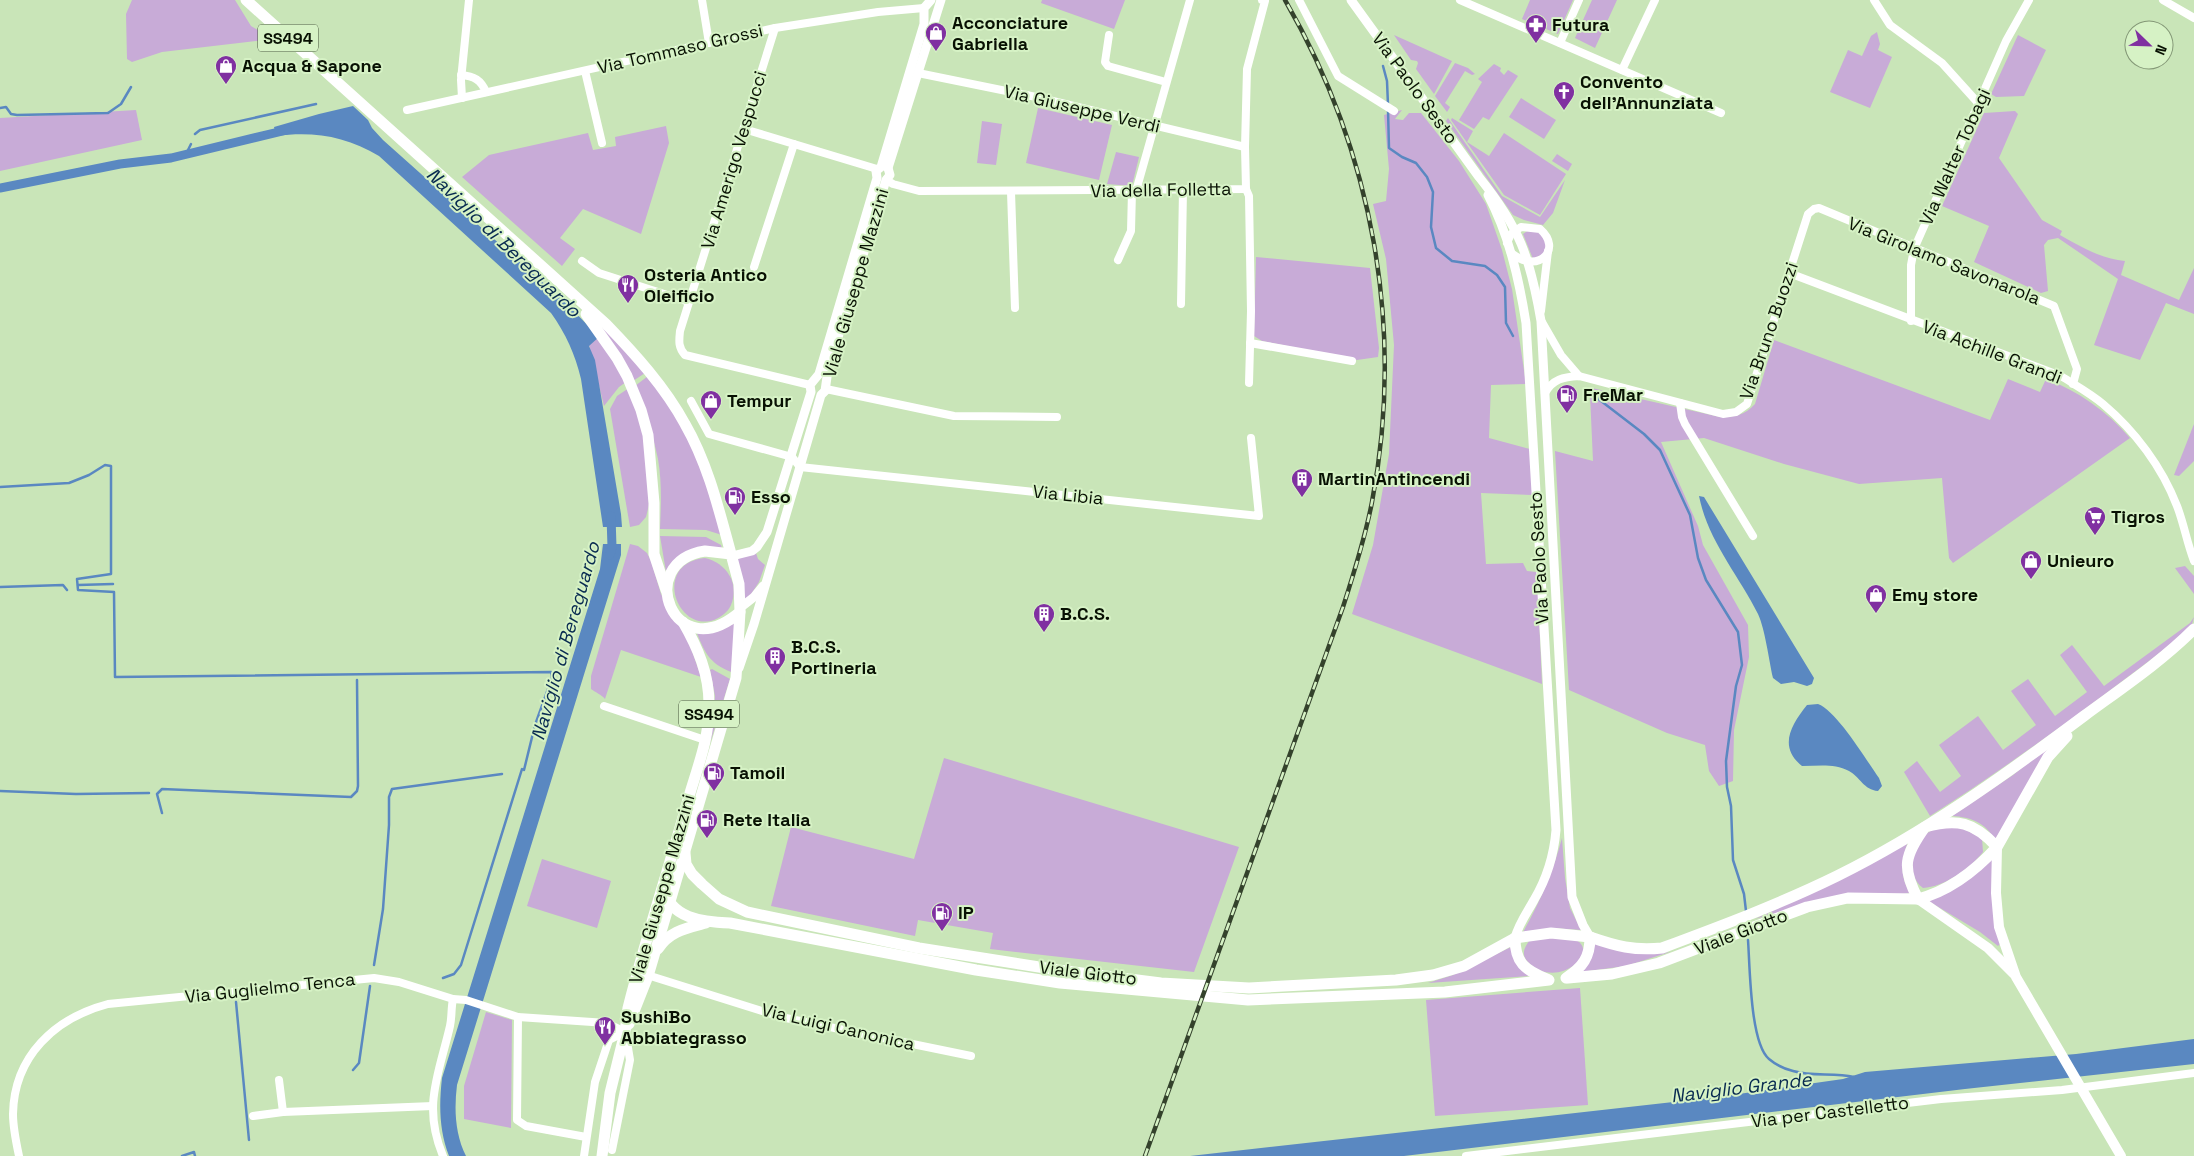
<svg xmlns="http://www.w3.org/2000/svg" width="2194" height="1156" viewBox="0 0 2194 1156" font-family="'Space Grotesk',sans-serif">
	<style>
		.green { fill: #c8abd7 }
		.water { fill: #5a88c1 }
		.lines { fill: none; stroke-linecap: round; stroke-linejoin: round }
		.stream { stroke: #5a88c1; stroke-width: 2.5 }
		.canal { stroke: #5a88c1; stroke-width: 9 }
		.minor { stroke: #fff; stroke-width: 8 }
		.tertiary { stroke: #fff; stroke-width: 9 }
		.secondary { stroke: #fff; stroke-width: 10 }
		.primary { stroke: #fff; stroke-width: 11 }
		.rail-casing { stroke: #34422c; stroke-width: 4.5 }
		.rail { stroke: #d6f2c5; stroke-width: 2.5; stroke-dasharray: 8; stroke-linecap: butt }
		.labels { text-anchor: middle; stroke-width: 4; stroke-linejoin: round; paint-order: stroke }
		.shield { fill: #d6f2c5; stroke: #46543d; stroke-width: 1 }
		.shield-label { font-size: 16px; font-weight: bold; fill: #081103 }
		.poi-label { font-size: 18px; font-weight: bold; fill: #081103; stroke: #d6f2c5; text-anchor: start }
		.street-label { font-size: 18px; fill: #081103; stroke: #d6f2c5 }
		.water-label { font-size: 19px; font-style: italic; fill: #082a50; stroke: #d6f2c5 }
	</style>
	<rect width="100%" height="100%" fill="#c9e5b8"/>
	<g class="green">
		<polygon points="132,0 235,0 251,26 273,39 162,52 132,62 127,59 126,14"/>
		<polygon points="1042,0 1125,0 1114,29 1041,3"/>
		<polygon points="1530,0 1573,0 1558,34 1522,19"/>
		<polygon points="1592,0 1617,0 1595,48 1575,38"/>
		<polygon points="1877,32 1880,44 1878,50 1892,57 1870,108 1830,92 1848,50 1862,56 1871,36"/>
		<polygon points="1394,35 1452,61 1434,94 1416,69 1418,63 1417,61 1411,60"/>
		<polygon points="2018,35 2046,50 2024,96 1996,97 1991,94"/>
		<polygon points="1455,63 1468,68 1475,74 1472,75 1465,71 1445,103 1450,107 1447,112 1435,96"/>
		<polygon points="1494,64 1501,68 1500,71 1504,75 1508,70 1518,76 1489,120 1483,117 1474,129 1459,120 1482,82 1478,79"/>
		<polygon points="1521,98 1556,120 1544,139 1509,117"/>
		<polygon points="1038,108 1112,125 1099,180 1026,163"/>
		<polygon points="136,110 142,140 0,171 0,118"/>
		<polygon points="1402,110 1395,119 1403,120 1409,113 1421,113 1459,161 1486,204 1502,250 1512,289 1526,384 1491,385 1489,438 1530,449 1533,495 1481,493 1486,564 1523,563 1527,571 1537,572 1542,684 1352,614 1373,545 1389,454 1394,345 1386,259 1373,204 1386,201 1389,169 1384,115"/>
		<path d="M2015 111 2018 114 1999 158 2042 220 2062 231 2060 235C2081 247 2102 259 2125 261L2121 275 2179 300 2194 268V314L2166 303 2140 360 2094 345 2118 279 2058 238 2048 240 2044 245 2048 291 2041 293 1974 262 1989 226 1942 206 1984 113Z"/>
		<polygon points="1448,118 1502,196 1540,217 1565,180 1553,213 1543,225 1524,220 1513,215 1446,121"/>
		<polygon points="1452,118 1473,131 1467,142 1489,156 1504,133 1566,174 1540,215 1504,195 1451,120"/>
		<polygon points="982,121 1002,124 996,165 977,163"/>
		<polygon points="666,126 669,143 641,234 583,209 560,238 575,249 562,266 462,177 489,155 588,133 593,150 616,146 615,137"/>
		<polygon points="1116,152 1139,157 1132,186 1107,184"/>
		<polygon points="1557,154 1572,164 1568,171 1552,161"/>
		<polygon points="1529,230 1541,233 1547,245 1543,254 1533,259 1523,234"/>
		<polygon points="1256,257 1370,268 1379,348 1378,357 1357,360 1262,341 1254,336"/>
		<polygon points="600,324 645,373 633,381"/>
		<polygon points="599,337 626,382 619,387 604,406 589,345"/>
		<path d="M1774 340 1990 420 2008 379 2040 392 2046 379C2078 391 2107 411 2130 438L1953 563 1949 558 1942 478 1859 484 1784 464 1704 438 1661 442 1698 526 1703 545 1748 625 1749 657 1734 730 1733 781 1719 786 1709 771 1705 745 1667 733 1569 690 1555 451 1593 461 1590 395 1592 388 1720 417C1735 417 1745 415 1755 404Z"/>
		<path d="M648 376 668 402 699 459 722 535 706 530 660 529C661 505 662 482 658 459 653 434 644 410 635 386Z"/>
		<polygon points="629,388 644,430 649,505 646,517 639,525 630,527 610,409 617,396"/>
		<polygon points="2194,424 2194,461 2179,476 2174,475"/>
		<path d="M660 536 706 537 721 545 722 549C689 548 689 548 666 572Z"/>
		<path d="M630 544 638 546 647 553 651 561 661 594 687 636 701 677 621 650 605 699C601 694 596 693 591 689V676Z"/>
		<polygon points="756,553 758,559 765,565 759,582 746,602 737,559"/>
		<path d="M705 558C726 563 740 583 731 605 728 612 721 617 714 620 676 633 652 563 705 558Z"/>
		<polygon points="2185,566 2194,576 2194,594 2175,568"/>
		<path d="M2194 617 2192 624 2184 634C2101 698 2018 760 1930 816L1904 772 1917 761 1940 792 1961 776 1939 745 1978 716 2003 750 2036 725 2011 691 2028 679 2055 716 2087 692 2060 655 2072 645 2104 686 2190 623Z"/>
		<path d="M736 623 731 672C709 663 705 653 696 631L723 628Z"/>
		<polygon points="712,669 730,679 710,743 715,696 710,670"/>
		<path d="M2045 749 2047 751 1995 840C1986 823 1971 817 1952 816L2013 775Z"/>
		<polygon points="944,758 1239,847 1194,972 990,949 993,933 918,920 915,936 771,906 791,827 914,859"/>
		<path d="M1956 825 1982 838 1983 852C1971 868 1944 887 1923 888 1904 874 1913 840 1932 830 1938 827 1949 827 1956 825Z"/>
		<path d="M1562 838 1565 878 1570 908 1581 930 1553 928 1523 932C1540 902 1553 872 1562 838Z"/>
		<path d="M1908 841C1902 860 1899 875 1910 893L1783 911 1755 919 1843 877Z"/>
		<polygon points="542,859 611,881 597,928 527,906"/>
		<polygon points="1992,859 2000,944 1998,946 1980,932 1930,902 1929,900"/>
		<path d="M1554 937C1560 938 1568 937 1574 939 1603 951 1557 992 1528 962 1521 955 1524 948 1529 941Z"/>
		<path d="M1593 943C1622 951 1641 956 1670 952L1626 966 1581 972Z"/>
		<polygon points="1511,947 1529,976 1428,983 1453,975"/>
		<polygon points="1580,988 1588,1105 1435,1116 1426,1000"/>
		<polygon points="486,1012 512,1020 511,1128 464,1119 464,1086"/>
	</g>
	<g class="water">
		<path d="M353 106 368 120 372 128 383 140 567 304 599 337 589 346 595 360 621 514 622 527H603L581 379C575 354 566 334 551 313L379 156C346 136 313 131 276 136L274 127 319 114Z"/>
		<path d="M1699 496 1704 497 1814 678 1812 684 1807 686 1794 682 1781 684 1773 678C1769 660 1765 629 1758 614 1738 574 1708 541 1699 496Z"/>
		<path d="M603 544H621V555L457 1085C454 1109 455 1134 466 1156H449C439 1130 439 1105 442 1078L600 569Z"/>
		<path d="M1818 704C1837 711 1866 760 1879 778L1882 786 1878 791C1864 790 1860 777 1849 771 1834 763 1818 766 1802 766 1778 747 1791 725 1807 705Z"/>
		<polygon points="2194,1039 2194,1064 1965,1089 1404,1156 1190,1156 1718,1097 1843,1079 1865,1072 2076,1054"/>
	</g>
	<g class="lines">
		<g class="stream">
			<polyline points="1383,66 1387,81 1388,105"/>
			<polyline points="0,108 6,107 11,114 17,115 108,113 121,104 131,87"/>
			<polyline points="1388,110 1389,148 1402,157 1416,163 1427,177 1433,192 1431,227 1436,248 1452,261 1485,266 1497,275 1505,287 1506,323 1513,336"/>
			<polyline points="195,134 200,130 316,104"/>
			<polyline points="186,154 191,144"/>
			<polyline points="1588,391 1644,434 1660,450 1690,515 1698,558 1706,580 1738,632 1742,665 1736,686 1726,761 1727,787 1731,806 1733,860 1744,894 1746,911"/>
			<polyline points="0,487 69,483 89,475 105,465 111,466 111,574 77,579 78,590 114,592 115,677 551,672 552,678 535,725 524,770 522,769 461,965 454,974 443,978"/>
			<polyline points="78,585 113,584"/>
			<polyline points="0,587 63,585 67,590"/>
			<polyline points="0,791 76,794 149,793"/>
			<polyline points="162,813 157,794 162,789 351,797 357,791 358,786 357,680"/>
			<path d="M1748 940C1750 967 1750 1043 1769 1059 1776 1065 1785 1069 1793 1071 1813 1077 1834 1072 1854 1077"/>
			<polyline points="374,965 383,909 389,825 389,797 392,789 502,774"/>
			<polyline points="236,1002 249,1140"/>
			<polyline points="353,1070 359,1063 370,986"/>
			<polyline points="182,1156 194,1152 195,1156"/>
		</g>
		<g class="canal">
			<polyline points="0,188 120,164 171,158 287,130"/>
			<polyline points="610,555 612,547 611,516"/>
		</g>
		<g class="minor">
			<polyline points="702,0 709,43"/>
			<polyline points="1299,0 1338,76 1394,111"/>
			<polyline points="1460,0 1721,113"/>
			<polyline points="1874,0 1890,25 1942,63 1979,104"/>
			<polyline points="2163,0 2194,18"/>
			<path d="M775 28 680 331C679 341 678 347 685 355L810 385"/>
			<polyline points="1109,35 1105,62 1108,66 1166,82"/>
			<polyline points="1560,43 1579,0"/>
			<polyline points="1622,70 1655,0"/>
			<polyline points="585,71 602,143"/>
			<polyline points="918,73 1036,97 1245,147"/>
			<path d="M461 75C474 76 481 80 486 92"/>
			<polyline points="462,98 461,80 469,0"/>
			<polyline points="407,110 775,28 878,12 924,8"/>
			<polyline points="744,129 877,169"/>
			<polyline points="886,180 893,184 919,191 1246,189 1245,147 1247,69 1265,1 1262,0"/>
			<polyline points="1246,189 1249,196 1251,311 1249,383"/>
			<polyline points="1136,191 1190,0"/>
			<polyline points="1011,192 1015,308"/>
			<path d="M1507 243 1511 234 1521 227 1540 229C1563 249 1539 275 1511 253"/>
			<polyline points="1118,260 1131,231 1132,191"/>
			<polyline points="582,261 599,273 689,302"/>
			<polyline points="754,267 794,144"/>
			<path d="M1789 273 2061 376C2075 385 2090 393 2103 404 2135 431 2162 467 2177 506 2184 524 2187 543 2194 561"/>
			<polyline points="1181,304 1183,190"/>
			<polyline points="1541,311 1548,251"/>
			<polyline points="1911,321 1911,265 1914,249 2006,41 2029,0"/>
			<polyline points="1542,322 1561,355 1579,376"/>
			<polyline points="1250,343 1352,361"/>
			<polyline points="826,389 954,416 1057,417"/>
			<path d="M1545 393C1553 379 1563 377 1579 376L1723 414 1736 412 1747 404 1808 214 1814 209 1819 208 2054 306 2077 369 2073 384"/>
			<polyline points="691,401 709,434 792,457 800,467 1259,516 1251,438"/>
			<polyline points="1680,403 1682,417 1685,424 1753,536"/>
			<polyline points="604,706 705,740"/>
			<polyline points="644,974 781,1017 971,1056"/>
			<polyline points="518,1017 517,1120 526,1126 586,1137"/>
			<polyline points="279,1080 283,1112"/>
			<polyline points="253,1116 283,1112 433,1106"/>
			<polyline points="612,1150 630,1060 626,1036"/>
			<path d="M19 1156C16 1142 13 1128 13 1114 14 1056 55 1018 108 1004L374 978 399 982 453 999 466 1000 518 1017 607 1023 625 1032"/>
			<path d="M443 1156C422 1106 439 1074 450 1026 452 1017 451 1008 453 999"/>
			<polyline points="584,1156 595,1082 609,1040 625,1032"/>
			<polyline points="1466,1156 1941,1099 2062,1090 2194,1073"/>
		</g>
		<g class="tertiary">
			<path d="M1351 0 1479 177C1520 228 1530 257 1541 321L1572 897 1583 925 1590 937"/>
			<polyline points="888,168 941,0"/>
			<path d="M1488 195C1509 235 1519 279 1526 323L1556 830C1554 855 1547 878 1534 900 1527 913 1519 923 1515 938"/>
			<polyline points="732,556 752,551 757,547 767,532 811,392 810,385 819,374 877,178 876,171 881,167 924,24 924,8 931,0"/>
			<polyline points="740,608 754,597 763,586"/>
			<polyline points="739,668 754,624 821,395 825,391 828,370 886,180 890,175 888,168"/>
		</g>
		<g class="secondary">
			<polyline points="1997,847 1996,893 1999,927 2016,977 2121,1156"/>
			<polyline points="1918,899 1988,948 2014,974"/>
		</g>
		<g class="primary">
			<path d="M246 0 606 324C635 354 665 387 685 424 708 464 719 510 731 554"/>
			<polyline points="586,314 617,358 627,376 641,410 648,435 654,503 654,554 666,590"/>
			<path d="M705 551 731 554 739 584 740 612C674 669 633 562 705 551Z"/>
			<path d="M1997 847C1974 822 1957 818 1925 827 1905 855 1901 867 1918 899 1949 891 1976 870 1997 847L2048 757 2067 736"/>
			<path d="M685 853 686 864 692 874 702 884 719 899 747 912 919 948 1058 970 1161 983 1249 988 1396 980 1433 975 1464 966 1515 938 1551 933 1590 937C1590 957 1583 967 1566 978"/>
			<path d="M663 887C670 919 703 922 730 923L976 970 1060 983 1248 1000 1445 992 1549 980"/>
			<path d="M1590 937C1616 946 1634 951 1662 948 1721 926 1780 904 1837 876 1926 832 2005 775 2084 716 2122 688 2161 662 2194 629"/>
			<path d="M1515 938C1515 963 1525 970 1547 979"/>
			<path d="M658 949C669 931 687 928 706 923"/>
			<polyline points="1568,978 1612,974 1659,963 1807,907 1848,898 1918,899"/>
			<polyline points="629,1024 648,976 736,678 740,612"/>
			<path d="M602 1156 610 1093 625 1032 628 1008C645 940 667 874 686 807 695 773 710 740 709 704 709 674 698 648 683 622"/>
		</g>
		<g class="rail-casing">
			<path id="rail" d="M1145 1156 1343 607C1354 573 1365 538 1372 502 1405 329 1373 152 1285 0"/>
		</g>
		<use href="#rail" class="rail"/>
	</g>
	<defs>
		<g id="pharmacy-pin" transform="scale(1.125)"><path d="M0 17L-7.5 6A9.5 9.5 0 1 1 7.5 6Z" fill="#8030a1" stroke="#d6f2c5"/><path d="M-2-6h4v4h4v4h-4v4h-4v-4h-4v-4h4Z" fill="#fff"/></g>
		<g id="shop-pin" transform="scale(1.125)"><path d="M0 17L-7.5 6A9.5 9.5 0 1 1 7.5 6Z" fill="#8030a1" stroke="#d6f2c5"/><path d="M-5-2.5h2.3a2.7 3.5 0 0 1 5.4 0H5L5.5 6h-11ZM-1.5-2.5h3a1.5 2.3 0 0 0-3 0Z" fill="#fff"/></g>
		<g id="church-pin" transform="scale(1.125)"><path d="M0 17L-7.5 6A9.5 9.5 0 1 1 7.5 6Z" fill="#8030a1" stroke="#d6f2c5"/><path d="M-1.2-6h2.4v3.5h3.3v2.4h-3.3V6h-2.4V-.1h-3.3v-2.4h3.3Z" fill="#fff"/></g>
		<g id="restaurant-pin" transform="scale(1.125)"><path d="M0 17L-7.5 6A9.5 9.5 0 1 1 7.5 6Z" fill="#8030a1" stroke="#d6f2c5"/><path d="M-5-6h1v4h1v-4h1v4h1v-4h1v5L-1.5 .5V6h-2V.5L-5-1ZM5-6V6H3V1.5H1.5Q1.5-4 5-6Z" fill="#fff"/></g>
		<g id="fuel-pin" transform="scale(1.125)"><path d="M0 17L-7.5 6A9.5 9.5 0 1 1 7.5 6Z" fill="#8030a1" stroke="#d6f2c5"/><path d="M-5.5-6h7V0h2V4h1.3V-2.5L3-4.5l.8-.8L6-3V5H2.5V1h-1V6h-7ZM-4.2-4.7v3.2H.2V-4.7Z" fill="#fff"/></g>
		<g id="building-pin" transform="scale(1.125)"><path d="M0 17L-7.5 6A9.5 9.5 0 1 1 7.5 6Z" fill="#8030a1" stroke="#d6f2c5"/><path d="M-4-6H4V6H1V3H-1V6H-4ZM-2.5-4.3h1.7v1.8h-1.7ZM.8-4.3h1.7v1.8H.8ZM-2.5-1h1.7V.8h-1.7ZM.8-1h1.7V.8H.8Z" fill="#fff"/></g>
		<g id="supermarket-pin" transform="scale(1.125)"><path d="M0 17L-7.5 6A9.5 9.5 0 1 1 7.5 6Z" fill="#8030a1" stroke="#d6f2c5"/><path d="M-6-5.5h2.5l.6 2H6L4.5 2H-2.5L-4.4-4H-6ZM-1.5 3.2a1.3 1.3 0 1 0 .1 0ZM3 3.2a1.3 1.3 0 1 0 .1 0Z" fill="#fff"/></g>
	</defs>
	<g fill-rule="evenodd">
		<use href="#pharmacy-pin" x="1536" y="25"/>
		<use href="#shop-pin" x="936" y="33"/>
		<use href="#shop-pin" x="226" y="66"/>
		<use href="#church-pin" x="1564" y="92"/>
		<use href="#restaurant-pin" x="628" y="285"/>
		<use href="#fuel-pin" x="1567" y="395"/>
		<use href="#shop-pin" x="711" y="401"/>
		<use href="#building-pin" x="1302" y="479"/>
		<use href="#fuel-pin" x="735" y="497"/>
		<use href="#supermarket-pin" x="2095" y="517"/>
		<use href="#shop-pin" x="2031" y="561"/>
		<use href="#shop-pin" x="1876" y="595"/>
		<use href="#building-pin" x="1044" y="614"/>
		<use href="#building-pin" x="775" y="657"/>
		<use href="#fuel-pin" x="714" y="773"/>
		<use href="#fuel-pin" x="707" y="820"/>
		<use href="#fuel-pin" x="942" y="913"/>
		<use href="#restaurant-pin" x="605" y="1027"/>
	</g>
	<g class="labels">
		<g class="shield">
			<rect x="258" y="24.5" width="60" height="27" rx="4"/>
			<rect x="679" y="700.5" width="60" height="27" rx="4"/>
		</g>
		<g class="shield-label">
			<text x="288" y="44">SS494</text>
			<text x="709" y="720">SS494</text>
		</g>
		<g class="poi-label">
			<text x="952" y="29">Acconciature<tspan x="952" dy="21">Gabriella</tspan></text>
			<text x="1552" y="31">Futura</text>
			<text x="242" y="72">Acqua &amp; Sapone</text>
			<text x="1580" y="88">Convento<tspan x="1580" dy="21">dell'Annunziata</tspan></text>
			<text x="644" y="281">Osteria Antico<tspan x="644" dy="21">Oleificio</tspan></text>
			<text x="1583" y="401">FreMar</text>
			<text x="727" y="407">Tempur</text>
			<text x="1318" y="485">MartinAntincendi</text>
			<text x="751" y="503">Esso</text>
			<text x="2111" y="523">Tigros</text>
			<text x="2047" y="567">Unieuro</text>
			<text x="1892" y="601">Emy store</text>
			<text x="1060" y="620">B.C.S.</text>
			<text x="791" y="653">B.C.S.<tspan x="791" dy="21">Portineria</tspan></text>
			<text x="730" y="779">Tamoil</text>
			<text x="723" y="826">Rete Italia</text>
			<text x="958" y="919">IP</text>
			<text x="621" y="1023">SushiBo<tspan x="621" dy="21">Abbiategrasso</tspan></text>
		</g>
		<g class="street-label">
			<text transform="translate(680 49) rotate(-13)" y="6">Via Tommaso Grossi</text>
			<text transform="translate(1415 88) rotate(54)" y="6">Via Paolo Sesto</text>
			<text transform="translate(1082 109) rotate(13)" y="6">Via Giuseppe Verdi</text>
			<text transform="translate(1955 157) rotate(-66)" y="6">Via Walter Tobagi</text>
			<text transform="translate(734 160) rotate(-73)" y="6">Via Amerigo Vespucci</text>
			<text transform="translate(1161 190) rotate(-1)" y="6">Via della Folletta</text>
			<text transform="translate(1944 261) rotate(22)" y="6">Via Girolamo Savonarola</text>
			<text transform="translate(856 283) rotate(-74)" y="6">Viale Giuseppe Mazzini</text>
			<text transform="translate(1769 331) rotate(-71)" y="6">Via Bruno Buozzi</text>
			<text transform="translate(1992 352) rotate(21)" y="6">Via Achille Grandi</text>
			<text transform="translate(1068 495) rotate(6)" y="6">Via Libia</text>
			<text transform="translate(1539 558) rotate(-93)" y="6">Via Paolo Sesto</text>
			<text transform="translate(662 889) rotate(-74)" y="6">Viale Giuseppe Mazzini</text>
			<text transform="translate(1741 932) rotate(-21)" y="6">Viale Giotto</text>
			<text transform="translate(1088 973) rotate(7)" y="6">Viale Giotto</text>
			<text transform="translate(270 988) rotate(-6)" y="6">Via Guglielmo Tenca</text>
			<text transform="translate(838 1027) rotate(13)" y="6">Via Luigi Canonica</text>
			<text transform="translate(1830 1112) rotate(-7)" y="6">Via per Castelletto</text>
		</g>
		<g class="water-label">
			<text transform="translate(504 242) rotate(44)" y="7">Naviglio di Bereguardo</text>
			<text transform="translate(565 641) rotate(-74)" y="7">Naviglio di Bereguardo</text>
			<text transform="translate(1741 1087) rotate(-7)" y="7">Naviglio Grande</text>
		</g>
	</g>
	<g transform="translate(2149 45) rotate(113)"><circle r="24" fill="#d6f2c5" stroke="#849877"/>
	<path d="M0-4L9 19L0 12L-9 19Z" fill="#8030a1"/>
	<text y="-8" font-size="14" font-weight="bold" text-anchor="middle" fill="#081103">N</text>
	</g>
</svg>
